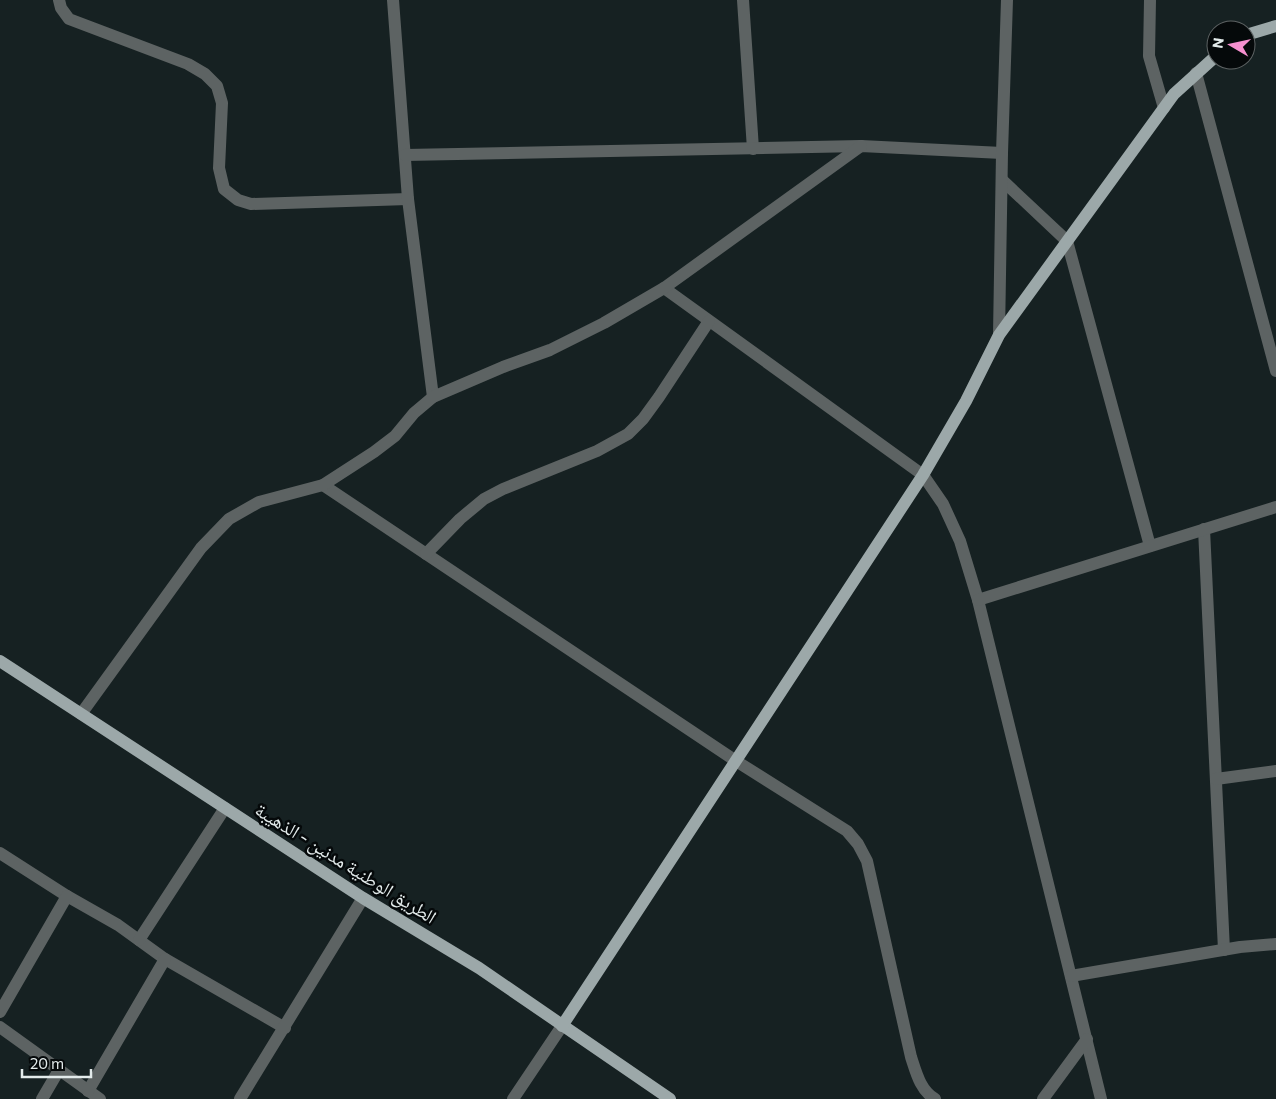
<svg xmlns="http://www.w3.org/2000/svg" width="1276" height="1099" viewBox="0 0 1276 1099" font-family="Commissioner,'Noto Naskh Arabic',sans-serif">
	<style>
		.lines { fill: none; stroke-linecap: round; stroke-linejoin: round }
		.minor { stroke: #5d6363; stroke-width: 12 }
		.major { stroke: #9ca8a9; stroke-width: 12 }
		.labels { text-anchor: middle; stroke-width: 5; stroke-linejoin: round; paint-order: stroke }
		.street-label { font-size: 19px; fill: #e3ebeb; stroke: #05090a }
	</style>
	<rect width="100%" height="100%" fill="#162122"/>
	<g class="lines">
		<g class="minor">
			<polyline points="59,0 61,8 69,19 188,64 205,74 217,86 222,103 219,168 224,189 238,200 251,204 408,199"/>
			<polyline points="393,0 408,199 433,397"/>
			<polyline points="743,0 753,149"/>
			<polyline points="1150,0 1149,56 1164,108"/>
			<polyline points="1196,73 1276,371"/>
			<polyline points="405,155 861,146 1002,153"/>
			<polyline points="1002,180 1067,241 1150,546"/>
			<polyline points="664,288 923,475 943,504 960,541 978,600 1101,1099"/>
			<polyline points="999,335 1002,153 1007,0"/>
			<path d="M323 485 736 761 847 831 858 844 867 861 911 1057C916 1072 920 1090 935 1099"/>
			<polyline points="1204,529 1224,950"/>
			<polyline points="426,554 460,519 484,499 503,489 597,451 628,434 643,419 659,397 709,321"/>
			<polyline points="978,600 1276,507"/>
			<polyline points="81,714 201,548 229,519 259,502 323,485 374,452 395,436 414,413 433,397 503,367 550,350 604,323 664,288 861,146"/>
			<polyline points="1216,779 1276,771"/>
			<polyline points="0,853 67,896 118,925 165,959 285,1028"/>
			<polyline points="139,940 225,808"/>
			<polyline points="1071,976 1240,947 1276,944"/>
			<polyline points="0,1012 67,896"/>
			<polyline points="0,1027 100,1099"/>
			<polyline points="88,1091 165,959"/>
			<polyline points="42,1099 59,1070"/>
			<polyline points="240,1099 363,898"/>
			<polyline points="513,1099 562,1026"/>
			<polyline points="1043,1099 1087,1039"/>
		</g>
		<g class="major">
			<polyline points="1246,35 1276,26"/>
			<polyline points="0,661 363,898 479,968 670,1099"/>
			<polyline points="562,1026 923,475 966,401 999,335 1174,94 1216,56"/>
		</g>
	</g>
	<g class="labels">
		<g class="street-label">
			<text transform="translate(346 863) rotate(32)" y="7">الطريق الوطنية مدنين - الذهيبة</text>
		</g>
	</g>
	<g transform="translate(1231 45) rotate(279)"><circle r="24" fill="#05090a" stroke="#5e6364"/>
	<path d="M0-4L9 19L0 12L-9 19Z" fill="#f690cf"/>
	<text y="-8" font-size="14" font-weight="bold" text-anchor="middle" fill="#e3ebeb">N</text>
	</g>
	<path d="M22 1069v8h69v-8" fill="none" stroke="#e3ebeb" stroke-width="2.5"/>
	<text x="30" y="1069" font-size="15" fill="#e3ebeb" stroke="#05090a" stroke-width="4" paint-order="stroke">20 m</text>
</svg>
